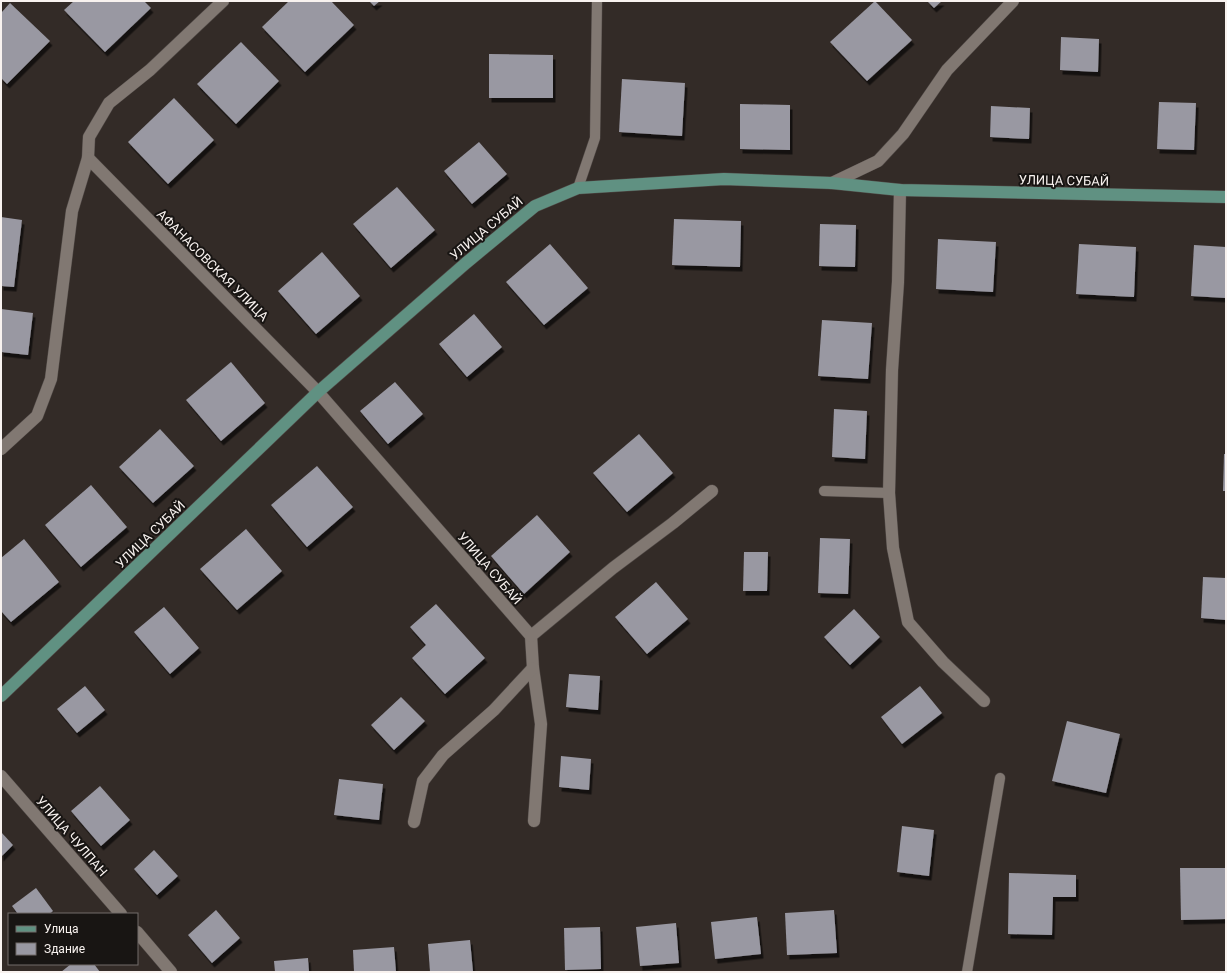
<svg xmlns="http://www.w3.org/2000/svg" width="1227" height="973" viewBox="0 0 1227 973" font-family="Roboto,sans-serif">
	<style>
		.building { fill: #9998a2; filter: url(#shadow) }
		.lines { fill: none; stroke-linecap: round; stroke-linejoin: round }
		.lane-casing { stroke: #504946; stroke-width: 11 }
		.street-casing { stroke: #504946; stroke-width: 13 }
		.secondary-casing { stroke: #504946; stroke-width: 13 }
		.lane { stroke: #817872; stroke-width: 10 }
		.street { stroke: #817872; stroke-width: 12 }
		.secondary { stroke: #609182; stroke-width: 12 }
		.labels { text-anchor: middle; stroke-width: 4; stroke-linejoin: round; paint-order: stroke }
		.street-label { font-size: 13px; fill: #f8f2ef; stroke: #181513 }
	</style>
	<defs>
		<filter id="shadow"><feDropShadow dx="2.5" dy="4.5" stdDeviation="0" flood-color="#0009"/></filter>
	</defs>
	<rect width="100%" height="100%" fill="#332b27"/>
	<g class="building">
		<polygon points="74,1 144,1 151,8 105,52 64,10"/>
		<polygon points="289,1 331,1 354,25 305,72 262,27"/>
		<polygon points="369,1 380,1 374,6"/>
		<polygon points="875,1 912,40 867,81 830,42"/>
		<polygon points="927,1 942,1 934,8"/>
		<polygon points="10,3 50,41 7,84 1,78 1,13"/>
		<polygon points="1061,37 1099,39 1098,72 1060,70"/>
		<polygon points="241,42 279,81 236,124 197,84"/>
		<polygon points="489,54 553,55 553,98 489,98"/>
		<polygon points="622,79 685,83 682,136 619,132"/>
		<polygon points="174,98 214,140 168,184 128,142"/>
		<polygon points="1159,102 1196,103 1194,150 1157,149"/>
		<polygon points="740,104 790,105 790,150 740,149"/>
		<polygon points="991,106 1030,108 1029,139 990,137"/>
		<polygon points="479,142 507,174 472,204 444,171"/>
		<polygon points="397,187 435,230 391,268 353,224"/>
		<polygon points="1,217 22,220 14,287 1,286"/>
		<polygon points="674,219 741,221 740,267 672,265"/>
		<polygon points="820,224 856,225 855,267 819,266"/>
		<polygon points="938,239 996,242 993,292 936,289"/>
		<polygon points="550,244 588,288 544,325 506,282"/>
		<polygon points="1079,244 1136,247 1134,297 1076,294"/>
		<polygon points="1194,245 1226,247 1226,298 1191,296"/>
		<polygon points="322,252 360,296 316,334 278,291"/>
		<polygon points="1,309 33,313 28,355 1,352"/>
		<polygon points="474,314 502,347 467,377 439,344"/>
		<polygon points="822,320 872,323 868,379 818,376"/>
		<polygon points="231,362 265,403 221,441 186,400"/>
		<polygon points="395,382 423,414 388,444 360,411"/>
		<polygon points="834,409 867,411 865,459 832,457"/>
		<polygon points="160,429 194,466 153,503 119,467"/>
		<polygon points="639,434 673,473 627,512 593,473"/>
		<polygon points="1224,454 1226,454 1226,491 1223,491"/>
		<polygon points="317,466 353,507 307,547 271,505"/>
		<polygon points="91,485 127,527 81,567 45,525"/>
		<polygon points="537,515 570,552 524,594 491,556"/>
		<polygon points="246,529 282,571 237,610 200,569"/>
		<polygon points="820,538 850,539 848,594 818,593"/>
		<polygon points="24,539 59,582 11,622 1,611 1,558"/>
		<polygon points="744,552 768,552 767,591 743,591"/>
		<polygon points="1203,577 1226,578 1226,620 1201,618"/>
		<polygon points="656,582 688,619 647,654 615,617"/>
		<polygon points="436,604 485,658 445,694 412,658 426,645 410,627"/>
		<polygon points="164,607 199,648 170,674 134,632"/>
		<polygon points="854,609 880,637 850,665 824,637"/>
		<polygon points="569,674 600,676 598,710 566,707"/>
		<polygon points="85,686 105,710 77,733 57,709"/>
		<polygon points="920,686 942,713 902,744 881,717"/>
		<polygon points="401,697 425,721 394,750 371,725"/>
		<polygon points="1067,721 1120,734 1106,793 1052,781"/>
		<polygon points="561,756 591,759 589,790 559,787"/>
		<polygon points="339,779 383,784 379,820 334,815"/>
		<polygon points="100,786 130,820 101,846 71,811"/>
		<polygon points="902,826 934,830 929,876 897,872"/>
		<polygon points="1,832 13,845 1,857"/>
		<polygon points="154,850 178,876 157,895 134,869"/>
		<polygon points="1180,868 1226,868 1226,919 1181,920"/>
		<polygon points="1009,873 1076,875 1076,897 1053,897 1052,935 1008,934"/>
		<polygon points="36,888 53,911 49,914 18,914 12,906"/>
		<polygon points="216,910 240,938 212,963 188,935"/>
		<polygon points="834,910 837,953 787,955 785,913"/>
		<polygon points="757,917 761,954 715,959 711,922"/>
		<polygon points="676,923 679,963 640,966 636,927"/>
		<polygon points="600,927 601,969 565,970 564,928"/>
		<polygon points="470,940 473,972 430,972 428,944"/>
		<polygon points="394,947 396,972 354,972 353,950"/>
		<polygon points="308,958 309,972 275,972 274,961"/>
		<polygon points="71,964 94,964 100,972 61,972"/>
	</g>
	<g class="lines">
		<g class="lane-casing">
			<g id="lane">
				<polyline points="578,188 595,138 597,1"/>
				<polyline points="824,491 889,493"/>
				<polyline points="967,972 1000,778"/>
			</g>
		</g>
		<g class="street-casing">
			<g id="street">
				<polyline points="88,158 89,137 109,103 150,70 223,1"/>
				<polyline points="832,183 878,161 903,134 947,70 1013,1"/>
				<polyline points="900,190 898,282 892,370 889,493 893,548 908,622 943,662 984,701"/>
				<polyline points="1,449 37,416 51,379 72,211 88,158 318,392 531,636 533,668 541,724 534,821"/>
				<polyline points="531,636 613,568 673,523 712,491"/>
				<polyline points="1,776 121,914"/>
				<polyline points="414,822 423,781 443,755 494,710 533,668"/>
				<polyline points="137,932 171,972"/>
			</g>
		</g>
		<g class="secondary-casing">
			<polyline id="secondary" points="1,696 318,392 466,263 535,206 578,188 724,179 832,183 900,190 1226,197"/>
		</g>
		<use href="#lane" class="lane"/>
		<use href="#street" class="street"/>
		<use href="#secondary" class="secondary"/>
	</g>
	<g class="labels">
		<g class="street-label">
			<text transform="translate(1064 180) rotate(1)" y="5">УЛИЦА СУБАЙ</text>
			<text transform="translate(486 228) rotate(-40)" y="5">УЛИЦА СУБАЙ</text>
			<text transform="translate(213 265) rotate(45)" y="5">АФАНАСОВСКАЯ УЛИЦА</text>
			<text transform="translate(150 534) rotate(-44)" y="5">УЛИЦА СУБАЙ</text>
			<text transform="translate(490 568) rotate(49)" y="5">УЛИЦА СУБАЙ</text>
			<text transform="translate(72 836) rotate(49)" y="5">УЛИЦА ЧУЛПАН</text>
		</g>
	</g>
	<rect width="1227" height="973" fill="none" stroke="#f8f2ef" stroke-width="4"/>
	<rect x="8" y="913" width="130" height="52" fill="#181513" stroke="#726d6b"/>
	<rect x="16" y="926" width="20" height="6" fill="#609182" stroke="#726d6b"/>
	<text x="44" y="933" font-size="12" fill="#f8f2ef">Улица</text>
	<rect x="16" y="943" width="20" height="12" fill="#9998a2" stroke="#726d6b"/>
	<text x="44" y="953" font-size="12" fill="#f8f2ef">Здание</text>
</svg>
